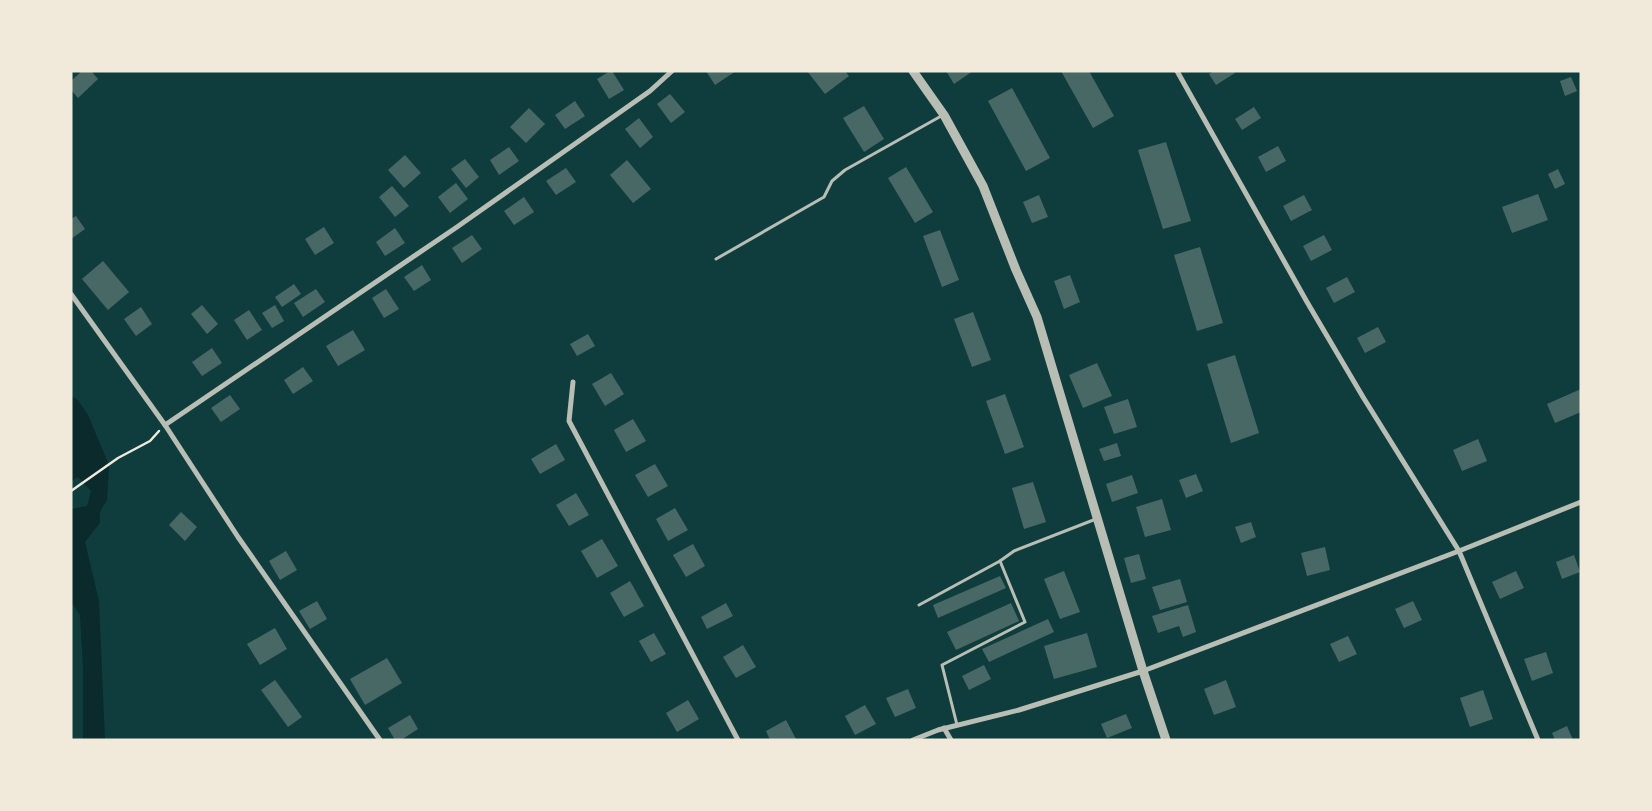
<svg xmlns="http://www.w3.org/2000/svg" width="1652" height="811" viewBox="0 0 1652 811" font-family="Lato,sans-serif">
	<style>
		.water { fill: #0a2a2b }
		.building { fill: #486865 }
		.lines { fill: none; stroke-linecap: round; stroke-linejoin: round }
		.path { stroke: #f1e9da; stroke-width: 2.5 }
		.service { stroke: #b8beb3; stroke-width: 3 }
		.minor { stroke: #b8beb3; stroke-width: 5 }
		.tertiary { stroke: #b8beb3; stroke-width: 9 }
	</style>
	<rect width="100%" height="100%" fill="#0f3d3e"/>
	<polygon class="water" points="71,396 78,400 88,415 109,465 107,500 100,512 100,523 85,542 99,601 105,740 83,740 83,669 80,615 71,602 71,509 87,506 91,491 78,477 71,481"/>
	<g class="building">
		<polygon points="82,71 91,71 98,79 78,98 71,90 71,81"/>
		<polygon points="610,71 612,71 624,90 609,99 597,79"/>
		<polygon points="706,71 736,71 715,85"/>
		<polygon points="807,71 845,71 849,76 825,94"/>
		<polygon points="946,71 973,71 954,84"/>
		<polygon points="1061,71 1089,71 1114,116 1093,128"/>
		<polygon points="1214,71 1234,71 1235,73 1216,85 1209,74"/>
		<polygon points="1571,77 1577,91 1565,96 1560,81"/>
		<polygon points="1012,88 1050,158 1026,171 988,101"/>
		<polygon points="670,94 685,112 671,123 657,104"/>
		<polygon points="575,101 585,116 565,129 555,115"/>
		<polygon points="864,106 884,139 864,152 843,118"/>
		<polygon points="1254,107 1261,118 1242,130 1235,119"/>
		<polygon points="529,108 545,124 526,143 510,127"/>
		<polygon points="639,118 653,137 640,148 625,129"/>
		<polygon points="1166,142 1191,221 1163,229 1138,150"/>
		<polygon points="1278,146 1286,161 1266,172 1258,157"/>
		<polygon points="509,147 519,161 499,175 490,160"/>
		<polygon points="405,155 421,173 404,188 388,170"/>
		<polygon points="465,159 479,177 466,188 451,169"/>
		<polygon points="627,160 651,189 633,203 610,175"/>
		<polygon points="906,167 933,212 915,223 888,178"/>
		<polygon points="566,168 576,182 556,195 546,181"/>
		<polygon points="1558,169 1565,184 1555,189 1548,174"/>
		<polygon points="456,183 468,199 450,213 438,197"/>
		<polygon points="392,186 409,206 395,217 379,197"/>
		<polygon points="1538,194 1548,220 1512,233 1502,207"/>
		<polygon points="1039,195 1048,217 1032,223 1023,202"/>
		<polygon points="1304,195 1312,210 1291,221 1283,206"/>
		<polygon points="524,197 534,212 514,225 504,211"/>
		<polygon points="76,216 85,229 71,239 71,219"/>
		<polygon points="324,227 334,243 315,255 305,239"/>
		<polygon points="395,228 405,243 385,256 376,242"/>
		<polygon points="940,230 959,280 942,287 923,236"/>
		<polygon points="472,235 482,249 462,263 452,248"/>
		<polygon points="1324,235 1332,250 1311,261 1303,246"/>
		<polygon points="1200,247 1223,323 1197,331 1174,255"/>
		<polygon points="103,261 129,292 108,310 82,279"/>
		<polygon points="422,265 431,280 414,291 404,277"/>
		<polygon points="1070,275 1080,302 1064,309 1054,281"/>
		<polygon points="1347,277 1355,292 1334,303 1326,288"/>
		<polygon points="294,284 301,294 282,307 275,297"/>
		<polygon points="316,289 325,302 303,317 294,303"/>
		<polygon points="386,289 399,309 384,318 372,298"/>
		<polygon points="202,305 218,324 207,334 191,314"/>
		<polygon points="275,305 284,321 272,328 262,313"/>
		<polygon points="141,307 152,324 136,336 124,319"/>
		<polygon points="249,310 262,330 247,340 234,320"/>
		<polygon points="973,312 991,360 972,367 954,319"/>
		<polygon points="1378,327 1386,342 1365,353 1357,338"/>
		<polygon points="353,330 365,350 338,366 326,346"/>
		<polygon points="588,334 595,346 577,356 570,344"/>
		<polygon points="212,348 222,363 202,376 192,362"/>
		<polygon points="1235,355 1259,433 1231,443 1207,364"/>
		<polygon points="1097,363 1112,396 1083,408 1069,375"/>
		<polygon points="303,367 313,381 293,394 284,380"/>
		<polygon points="611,373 624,394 605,406 592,384"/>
		<polygon points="1581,389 1581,412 1555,423 1547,404"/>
		<polygon points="1005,394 1024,447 1005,454 986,401"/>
		<polygon points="230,395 240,409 221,422 211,408"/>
		<polygon points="1128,399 1137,427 1114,434 1104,407"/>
		<polygon points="633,419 646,441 626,452 614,430"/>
		<polygon points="1478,439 1487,461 1462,471 1453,450"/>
		<polygon points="1117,443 1121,456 1104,461 1099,449"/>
		<polygon points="556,444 565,460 540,474 531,459"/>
		<polygon points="655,464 668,486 648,497 635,475"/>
		<polygon points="1196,474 1203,491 1186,498 1179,480"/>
		<polygon points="1132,475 1138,493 1112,502 1106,484"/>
		<polygon points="1033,482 1046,522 1024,529 1012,488"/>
		<polygon points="576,493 589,515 569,526 556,505"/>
		<polygon points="1162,499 1171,530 1145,537 1136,507"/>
		<polygon points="675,508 688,530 668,541 656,519"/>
		<polygon points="181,512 197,527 185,541 169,525"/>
		<polygon points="1251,522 1256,537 1241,543 1235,527"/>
		<polygon points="602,539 618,566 597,578 581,551"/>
		<polygon points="693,544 705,566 686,577 673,555"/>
		<polygon points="1325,547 1330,570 1307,576 1301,553"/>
		<polygon points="286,551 297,570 280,580 269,561"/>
		<polygon points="1139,554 1146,579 1131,583 1124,558"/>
		<polygon points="1574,555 1580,572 1562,579 1556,562"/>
		<polygon points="1064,571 1080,612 1060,619 1044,579"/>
		<polygon points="1516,571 1524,588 1500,599 1492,582"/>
		<polygon points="1000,576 1006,588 938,618 933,605"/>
		<polygon points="1180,579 1187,602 1160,610 1152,587"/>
		<polygon points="630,581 644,606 624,617 610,593"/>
		<polygon points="317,601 327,619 310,629 299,611"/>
		<polygon points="1413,601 1422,620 1404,628 1395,609"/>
		<polygon points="726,603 733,616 707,629 701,617"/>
		<polygon points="1011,603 1019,621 956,650 947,632"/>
		<polygon points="1188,605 1196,632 1183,637 1179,626 1158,633 1152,616"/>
		<polygon points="1048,619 1054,632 989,662 982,649"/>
		<polygon points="275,628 287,649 260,665 247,644"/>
		<polygon points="654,633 666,654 651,662 639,641"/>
		<polygon points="1087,633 1097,667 1054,679 1044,646"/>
		<polygon points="1348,636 1357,654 1339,662 1330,644"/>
		<polygon points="743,645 756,667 736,678 723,657"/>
		<polygon points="1546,652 1553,673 1532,681 1524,659"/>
		<polygon points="387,658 402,683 365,705 350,679"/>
		<polygon points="984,665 991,679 969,690 962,676"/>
		<polygon points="275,680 302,717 288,727 261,690"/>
		<polygon points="1226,680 1236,707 1214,715 1204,689"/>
		<polygon points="908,689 916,708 895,717 886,698"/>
		<polygon points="1483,690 1493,719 1470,727 1460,698"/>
		<polygon points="688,700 699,719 677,732 666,713"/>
		<polygon points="865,705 876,724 855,735 845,716"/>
		<polygon points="1126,714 1132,728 1107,738 1101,724"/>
		<polygon points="410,715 418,729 401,740 395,740 388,728"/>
		<polygon points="786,720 796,739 770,740 766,731"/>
		<polygon points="1567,726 1573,740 1555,740 1552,733"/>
	</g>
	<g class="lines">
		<polyline class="path" points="71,491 118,458 150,441 159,431"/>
		<g class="service">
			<polyline points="716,259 824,197 832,181 845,170 943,115"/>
			<polyline points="919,605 1000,561 1014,551 1096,519"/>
			<polyline points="957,725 942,665 1025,622 1000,561"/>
		</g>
		<g class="minor">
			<polyline points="1177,71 1307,302 1363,397 1459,551 1538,740"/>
			<polyline points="71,294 165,425 238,537 380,740"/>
			<polyline points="573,382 569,421 738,740"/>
			<polyline points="165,425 457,227 650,91 672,71"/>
			<polyline points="944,728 951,740"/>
			<polyline points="913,740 938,730 1019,710 1143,671 1459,551 1581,502"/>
		</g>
		<polyline class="tertiary" points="913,71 944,115 983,186 1016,270 1037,317 1143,671 1166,740"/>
	</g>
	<rect width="1652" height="811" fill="none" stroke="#f1e9da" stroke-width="145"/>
</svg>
